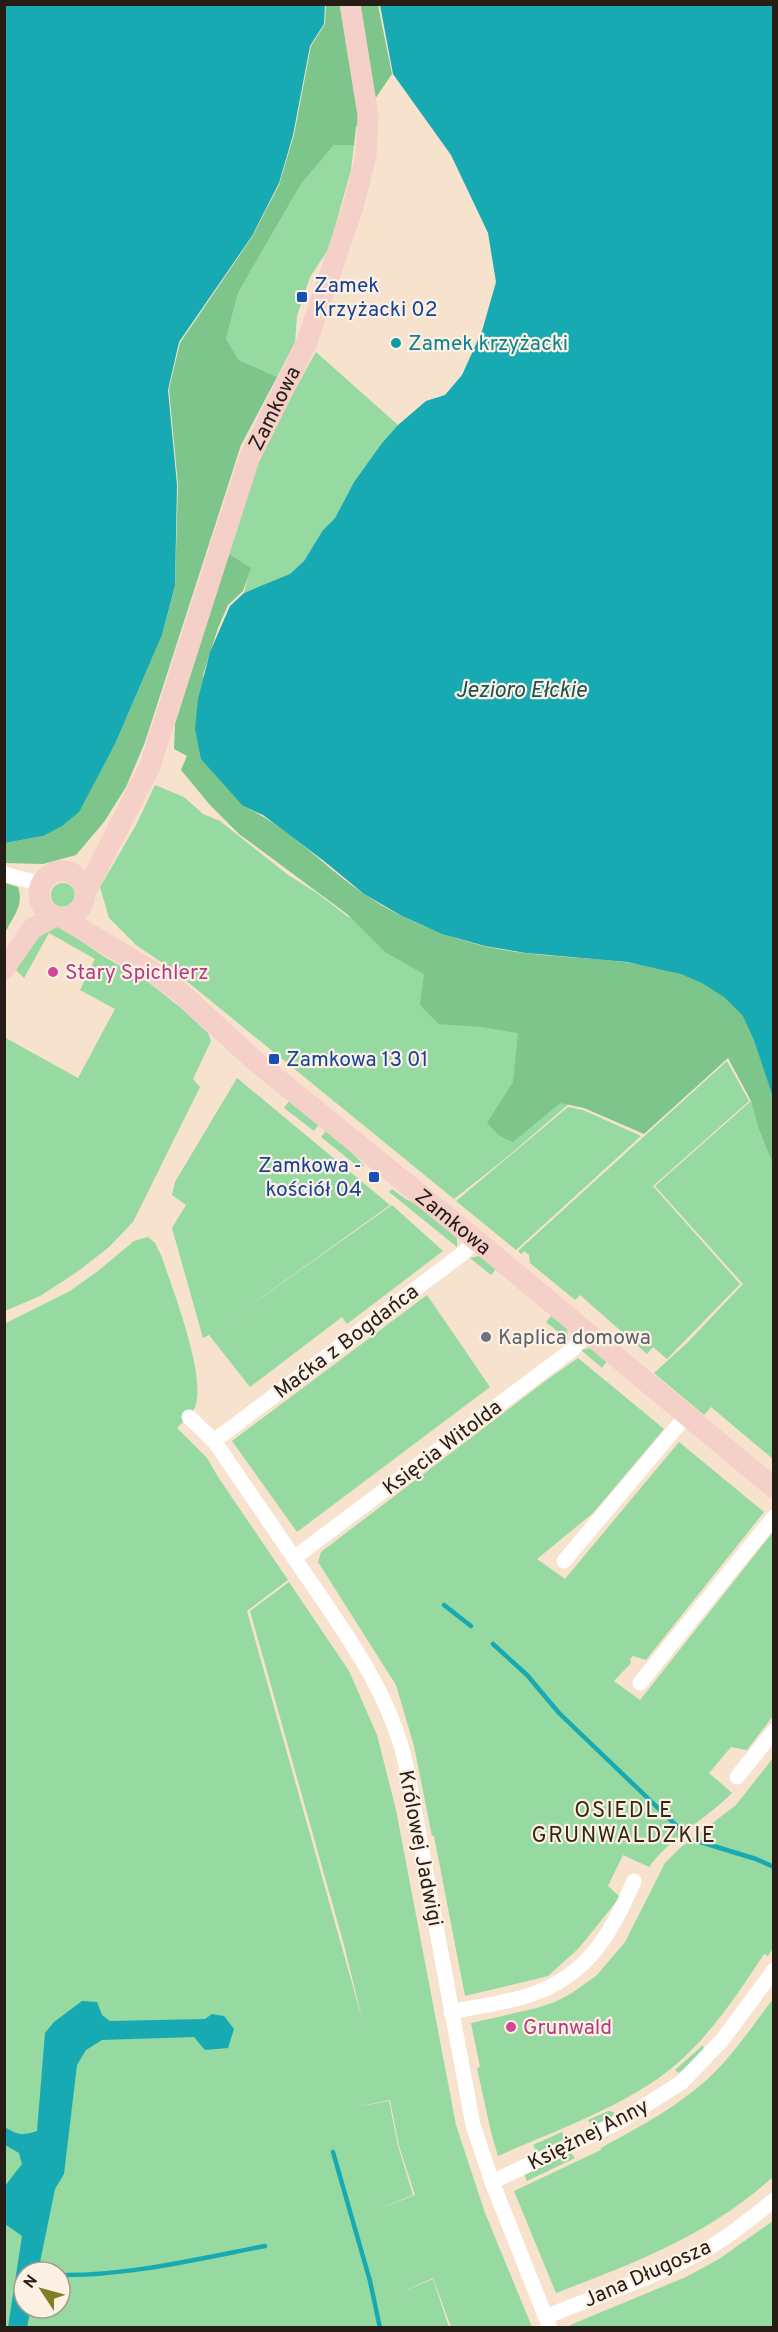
<svg xmlns="http://www.w3.org/2000/svg" width="778" height="2332" viewBox="0 0 778 2332" font-family="Overpass,sans-serif">
	<style>
		.green { fill: #96d9a1; fill-rule: evenodd }
		.forest { fill: #7dc58a }
		.water { fill: #17aab3 }
		.lines { fill: none; stroke-linecap: round; stroke-linejoin: round }
		.stream { stroke: #17aab3; stroke-width: 4.5 }
		.street { stroke: #fff; stroke-width: 15 }
		.secondary { stroke: #f4d0c8; stroke-width: 21 }
		.transit-dot { fill: #1a4fb4; stroke: #fdf1e4; stroke-width: 2 }
		.culture-dot { fill: #0f9aa8; stroke: #fdf1e4; stroke-width: 2 }
		.hotel-dot { fill: #d1479c; stroke: #fdf1e4; stroke-width: 2 }
		.worship-dot { fill: #6b7280; stroke: #fdf1e4; stroke-width: 2 }
		.labels { text-anchor: middle; stroke-width: 4.5; stroke-linejoin: round; paint-order: stroke }
		.transit-label { font-size: 21px; fill: #164399; stroke: #fdf1e4; text-anchor: start }
		.culture-label { font-size: 21px; fill: #0d838f; stroke: #fdf1e4; text-anchor: start }
		.street-label { font-size: 21px; fill: #251d16; stroke: #fdf1e4 }
		.hotel-label { font-size: 21px; fill: #b23c85; stroke: #fdf1e4; text-anchor: start }
		.worship-label { font-size: 21px; fill: #5b616d; stroke: #fdf1e4; text-anchor: start }
		.water-label { font-size: 22px; font-style: italic; fill: #1b5255; stroke: #fdf1e4 }
		.neighbourhood-label { font-size: 22px; letter-spacing: 1.5px; fill: #362615; stroke: #fdf1e4 }
	</style>
	<rect width="100%" height="100%" fill="#f7e2cd"/>
	<g class="green">
		<polygon points="334,145 354,145 351,170 329,248 310,277 297,316 295,342 277,377 239,360 226,339 238,293 301,184"/>
		<polygon points="316,352 398,425 382,443 354,482 335,518 323,530 304,561 290,575 244,593 250,568 229,554 238,516 261,450"/>
		<polygon points="155,785 184,797 203,814 220,821 288,875 317,893 347,916 406,949 672,1015 506,1158 454,1199 173,970 136,945 109,918 100,887 136,825"/>
		<circle cx="63" cy="895" r="12"/>
		<polygon points="54,926 62,928 103,956 148,982 181,1008 208,1033 211,1041 193,1079 200,1087 133,1222 109,1247 77,1272 40,1296 5,1311 4,1037 78,1078 115,1009 80,990 95,959 49,933 24,978 16,970 28,943"/>
		<polygon points="727,1061 749,1101 653,1186 740,1284 667,1359 653,1347 647,1354 580,1295 575,1300 530,1263 529,1255 524,1251 521,1254 518,1251"/>
		<polygon points="237,1078 390,1205 226,1323 392,1205 443,1251 347,1324 342,1317 250,1387 209,1335 203,1338 172,1228 186,1205 172,1195 175,1182"/>
		<polygon points="290,1100 320,1123 314,1131 284,1108"/>
		<polygon points="751,1101 758,1127 773,1165 773,1459 711,1407 704,1415 654,1373 688,1342 743,1284 655,1186"/>
		<polygon points="568,1107 583,1110 641,1136 516,1250 456,1201"/>
		<polygon points="328,1129 364,1165 361,1169 321,1137"/>
		<polygon points="392,1189 404,1198 432,1213 457,1236 457,1247 389,1192"/>
		<path d="M148 1237 155 1243 161 1255C172 1288 207 1376 195 1407 192 1414 182 1422 177 1428L207 1458 218 1477 288 1580 247 1611 363 2022 344 1945 250 1611 289 1582 349 1671 377 1735 396 1810 456 2125 485 2213 532 2327H451L433 2278 395 2295 433 2279 449 2327H5L4 1324 70 1291 98 1271 134 1241ZM390 2100 399 2146 415 2195 374 2211 413 2195 398 2146 389 2101 351 2108ZM24 2272H60V2308H24Z"/>
		<polygon points="479,1256 487,1260 497,1268 491,1275 470,1258"/>
		<polygon points="427,1295 490,1387 297,1532 232,1441"/>
		<polygon points="553,1314 567,1327 568,1340 546,1322"/>
		<polygon points="590,1348 608,1360 602,1368 581,1350"/>
		<path d="M578 1358 664 1429 593 1513 537 1559 565 1579 679 1442 764 1512 646 1660 633 1656 630 1659 631 1663 614 1681 640 1700 773 1532V1716L747 1750 731 1747 709 1773 732 1793C706 1819 671 1837 649 1867L623 1855 608 1886 620 1897 579 1948 548 1976 465 1996 434 1836H432L414 1746 396 1685 318 1562 321 1552 544 1382Z"/>
		<path d="M773 1758 774 1946 768 1956 764 1954C737 1995 711 2035 673 2067 628 2105 552 2132 498 2156L491 2132 477 2068 480 2067 471 2023 537 2008 555 2002 572 1993 597 1975 625 1942 665 1863 680 1848 736 1805Z"/>
		<path d="M773 1999V2177C707 2236 637 2262 556 2293L514 2191 601 2150V2148C641 2126 683 2104 716 2071 737 2049 755 2023 773 1999Z"/>
		<polygon points="703,2045 704,2051 679,2073 675,2070"/>
		<polygon points="608,2111 614,2112 613,2116 593,2126 591,2125 588,2120"/>
		<polygon points="562,2132 564,2140 539,2152 536,2151 533,2145"/>
		<polygon points="570,2152 575,2158 527,2181 524,2174"/>
		<polygon points="773,2221 773,2327 571,2327 570,2325 686,2277 719,2259"/>
	</g>
	<g class="forest">
		<polygon points="326,5 378,5 392,74 356,127 354,145 334,145 301,184 238,293 226,339 239,360 277,377 241,445 145,742 126,787 104,822 76,855 43,864 5,863 5,843 43,836 116,742 162,635 175,587 178,485 169,389 180,343 252,237 279,185 294,135 311,46 325,24"/>
		<path d="M229 554 251 568 243 591 228 605 218 628 203 675 243 806C289 827 323 866 364 894 387 910 415 923 441 933 468 943 497 950 525 953 591 962 700 955 743 1015 752 1028 770 1081 773 1096 777 1116 773 1144 773 1165L758 1127 751 1101 728 1058 644 1134 584 1108 560 1103 513 1142 500 1136 487 1123 513 1082 518 1033 481 1027 439 1024 420 1005 424 974 385 952 347 914 239 834 210 805 181 770 187 756 174 749 175 724Z"/>
		<path d="M5 883 18 887C25 907 11 918 5 934Z"/>
	</g>
	<g class="water">
		<polygon points="5,4 325,5 324,24 310,46 293,135 279,183 252,236 179,342 168,390 177,485 175,586 162,635 116,742 79,812 62,826 43,836 5,843"/>
		<polygon points="380,5 773,5 773,1097 754,1040 743,1016 724,997 702,983 681,974 627,962 526,953 485,946 442,934 402,916 364,894 324,861 263,815 243,806 201,759 195,729 198,699 210,652 230,606 244,593 290,574 304,561 323,530 335,518 354,482 382,443 398,425 426,401 445,395 462,375 482,331 496,282 488,233 451,155 393,74"/>
		<path d="M82 2001 97 2002 102 2015 110 2021 205 2019 212 2014 224 2016 234 2029 228 2048 205 2050 194 2037 102 2040 86 2050 77 2065 64 2174 55 2189 38 2272H24V2308H31L27 2327H8L22 2236 5 2224V2186L22 2164 19 2153 5 2145V2127C17 2135 23 2136 37 2131L45 2033 54 2022Z"/>
	</g>
	<g class="lines">
		<g class="stream">
			<polyline points="444,1605 471,1626"/>
			<polyline points="493,1644 527,1675 559,1713 681,1830"/>
			<polyline points="697,1841 756,1859 774,1867"/>
			<polyline points="333,2152 370,2281 380,2328"/>
			<path d="M60 2275C128 2276 198 2259 265 2246"/>
		</g>
		<g class="street">
			<polyline points="4,874 42,884"/>
			<path d="M189 1417 214 1441C247 1489 279 1536 312 1584 351 1641 391 1697 406 1765L473 2125 492 2182 550 2328"/>
			<polyline points="214,1441 462,1254 476,1240"/>
			<polyline points="294,1558 573,1349 587,1332"/>
			<polyline points="564,1561 686,1416"/>
			<polyline points="640,1683 774,1517"/>
			<polyline points="737,1777 774,1731"/>
			<path d="M451 2012C478 2006 507 2003 533 1994 589 1974 612 1932 634 1881"/>
			<polyline points="492,2182 619,2122 682,2082 723,2039 774,1970"/>
			<path d="M545 2317C599 2295 656 2277 707 2249 731 2235 752 2218 774 2200"/>
		</g>
		<g class="secondary">
			<circle cx="62" cy="894" r="23"/>
			<path id="s1" d="M85 893 150 766 249 459 306 344 353 207 366 156 368 115 350 4"/>
			<path id="s2" d="M61 917 150 970 180 992 254 1060 476 1240 774 1488"/>
			<polyline points="4,969 32,929 55,916"/>
		</g>
	</g>
	<g class="transit-dot">
		<rect x="296" y="291" width="12" height="12" rx="3"/>
		<rect x="268" y="1053" width="12" height="12" rx="3"/>
		<rect x="368" y="1171" width="12" height="12" rx="3"/>
	</g>
	<circle class="culture-dot" cx="396" cy="343" r="6"/>
	<g class="hotel-dot">
		<circle cx="53" cy="972" r="6"/>
		<circle cx="511" cy="2027" r="6"/>
	</g>
	<circle class="worship-dot" cx="486" cy="1337" r="6"/>
	<g class="labels">
		<g class="transit-label">
			<text x="314" y="292">Zamek<tspan x="314" dy="24">Krzyżacki 02</tspan></text>
			<text x="286" y="1066">Zamkowa 13 01</text>
			<text x="362" y="1172" text-anchor="end">Zamkowa -<tspan x="362" dy="24">kościół 04</tspan></text>
		</g>
		<g class="culture-label">
			<text x="408" y="350">Zamek krzyżacki</text>
		</g>
		<g class="street-label">
			<text dy="7" stroke="none"><textPath href="#s1" startOffset="522">Zamkowa</textPath></text>
			<text dy="7" stroke="none"><textPath href="#s2" startOffset="498">Zamkowa</textPath></text>
			<text transform="translate(346 1341) rotate(-37)" y="7">Maćka z Bogdańca</text>
			<text transform="translate(442 1447) rotate(-37)" y="7">Księcia Witolda</text>
			<text transform="translate(421 1848) rotate(79)" y="7">Królowej Jadwigi</text>
			<text transform="translate(588 2134) rotate(-27)" y="7">Księżnej Anny</text>
			<text transform="translate(647 2273) rotate(-24)" y="7">Jana Długosza</text>
		</g>
		<g class="hotel-label">
			<text x="65" y="979">Stary Spichlerz</text>
			<text x="523" y="2034">Grunwald</text>
		</g>
		<g class="worship-label">
			<text x="498" y="1344">Kaplica domowa</text>
		</g>
		<g class="water-label">
			<text x="521" y="697">Jezioro Ełckie</text>
		</g>
		<g class="neighbourhood-label">
			<text x="624" y="1817">OSIEDLE<tspan x="624" dy="25">GRUNWALDZKIE</tspan></text>
		</g>
	</g>
	<rect width="778" height="2332" fill="none" stroke="#251d16" stroke-width="12"/>
	<g transform="translate(42 2290) rotate(306)"><circle r="28" fill="#fdf1e4" stroke="#a79c92" stroke-width="1.5"/>
	<path d="M0-4.5L10 22L0 15L-10 22Z" fill="#807f28"/>
	<text y="-9" font-size="16" font-weight="bold" text-anchor="middle" fill="#251d16">N</text>
	</g>
</svg>
